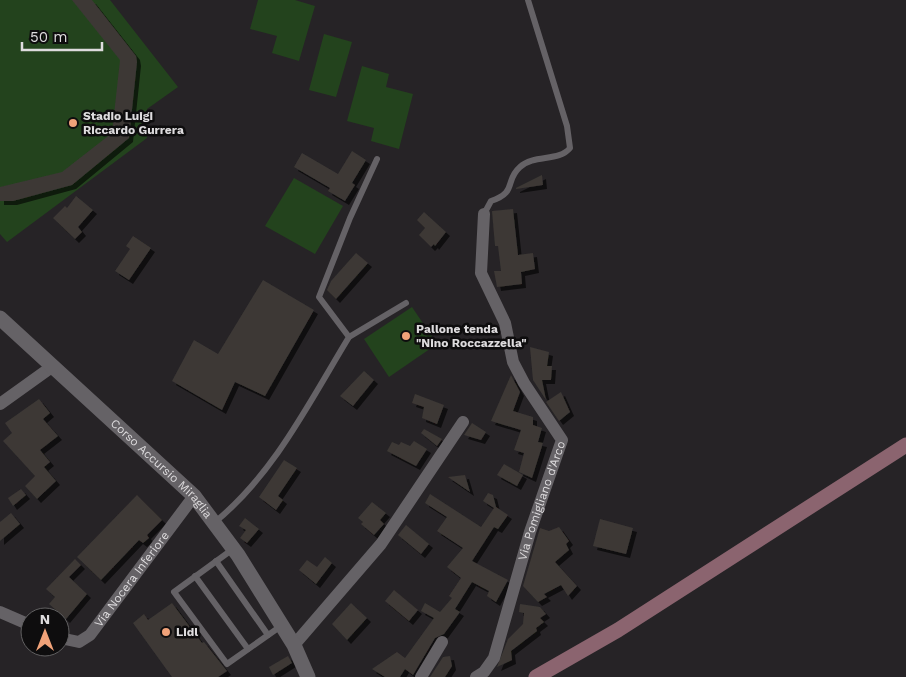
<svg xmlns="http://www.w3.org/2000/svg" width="906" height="677" viewBox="0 0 906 677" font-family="'Work Sans',sans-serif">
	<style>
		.green { fill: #23431d }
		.building { fill: #3c3835; filter: url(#shadow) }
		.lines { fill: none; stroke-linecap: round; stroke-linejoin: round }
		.service { stroke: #656266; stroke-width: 6 }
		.minor { stroke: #656266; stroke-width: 12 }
		.tertiary { stroke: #656266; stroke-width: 15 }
		.secondary { stroke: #8b646f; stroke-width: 15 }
		.poi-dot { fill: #f0a279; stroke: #0e0d0e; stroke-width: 2 }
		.labels { text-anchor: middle; stroke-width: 5; stroke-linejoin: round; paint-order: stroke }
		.poi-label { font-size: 12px; font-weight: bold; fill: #dedcde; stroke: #0e0d0e; text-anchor: start }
		.street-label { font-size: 12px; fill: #dedcde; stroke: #0e0d0e }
	</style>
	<defs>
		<filter id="shadow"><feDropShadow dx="4" dy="4" stdDeviation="0" flood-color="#0009"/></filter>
	</defs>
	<rect width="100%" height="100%" fill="#262326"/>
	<g class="green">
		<polygon points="0,0 110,0 178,87 147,109 147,138 7,242 0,234"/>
		<polygon points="258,0 295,0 315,6 299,61 272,53 277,36 250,29"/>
		<polygon points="324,34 352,42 336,97 309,90"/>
		<polygon points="362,66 389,74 386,87 413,94 399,149 371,141 374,128 347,121"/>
		<polygon points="294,178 343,206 315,254 265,226"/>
		<polygon points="412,307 437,344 389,377 364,339"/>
	</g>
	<g class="building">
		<polygon points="72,0 92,0 136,56 137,62 129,138 72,185 13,201 0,201 0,187 62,172 112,133 120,60"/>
		<polygon points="352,151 366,160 352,183 355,185 345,201 328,191 330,188 294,167 302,153 338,174"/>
		<polygon points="542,175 543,185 516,189 516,188"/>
		<polygon points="76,196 93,210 78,227 82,232 75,239 53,218 65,206 67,208"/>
		<polygon points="513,209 518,255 533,253 535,269 521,272 522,284 497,287 494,271 501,271 498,246 495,246 492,211"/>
		<polygon points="424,212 446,232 435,246 434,244 431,247 419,235 425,228 417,220"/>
		<polygon points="133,236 151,248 129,280 115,271 130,249 126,246"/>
		<polygon points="356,253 368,263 336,299 327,290 331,281"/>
		<polygon points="263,280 314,310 265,396 235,382 222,410 172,381 194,340 218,354"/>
		<polygon points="530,347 549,352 547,366 552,366 551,380 542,380 546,400 533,380"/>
		<polygon points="364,371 374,380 353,406 340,396"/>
		<polygon points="511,375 520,392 513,411 533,417 533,425 542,428 538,442 543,443 532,478 519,472 524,453 514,450 521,430 491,421"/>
		<polygon points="561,392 570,412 559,421 546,402"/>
		<polygon points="415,394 444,405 437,424 422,418 424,407 412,403"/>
		<polygon points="39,399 50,413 43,419 58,436 40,450 50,462 44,467 56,481 37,499 25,486 35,476 3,441 12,433 5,423"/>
		<polygon points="472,423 486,432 481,440 464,435"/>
		<polygon points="424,429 442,439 437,446 421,433"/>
		<polygon points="414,441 427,449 416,466 387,451 392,442 399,445 401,442 410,446"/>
		<polygon points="284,460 297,468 278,496 283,500 276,510 259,497"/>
		<polygon points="504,464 523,475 517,486 497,475"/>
		<polygon points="465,475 470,492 448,477"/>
		<polygon points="21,489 26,495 13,506 8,498"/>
		<polygon points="488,493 493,495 496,507 508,515 498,529 494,527 472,561 508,580 496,602 487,596 489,591 472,582 455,609 460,612 444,634 435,638 413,675 405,669 400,677 385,677 372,669 397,652 405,658 434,618 421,611 425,603 440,612 452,598 449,596 461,578 447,567 463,548 437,531 447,517 425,503 430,494 481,527 494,508 483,501"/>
		<polygon points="137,495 162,520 147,535 149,538 143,543 139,540 101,580 77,557"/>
		<polygon points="372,502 386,513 380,520 384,524 374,535 361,524 363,522 358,518"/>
		<polygon points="11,513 20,524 0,541 0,522"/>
		<polygon points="245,518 259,529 247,543 240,538 246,530 239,526"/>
		<polygon points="600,519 633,528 626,554 593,546"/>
		<polygon points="406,525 429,544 421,554 398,535"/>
		<polygon points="559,527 569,541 566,544 569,550 555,562 577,586 568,596 561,585 544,594 547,597 538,602 523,586 540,528 549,531"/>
		<polygon points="325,557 332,563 316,584 299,570 307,560 317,567"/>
		<polygon points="75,559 81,565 69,577 87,594 66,619 49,604 55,597 46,589"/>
		<polygon points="394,590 418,610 409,621 385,601"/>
		<polygon points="172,603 202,643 204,642 227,671 218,677 172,677 133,623 144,614 148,620"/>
		<polygon points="351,603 367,618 347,640 332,624"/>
		<polygon points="520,604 540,607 546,614 540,618 544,622 536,628 537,631 511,651 512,660 497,667 508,639 523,624 524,613 519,612"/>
		<polygon points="288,656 292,663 273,675 269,667"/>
		<polygon points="450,656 452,666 445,677 430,677 443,657"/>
	</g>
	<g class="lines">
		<g class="service">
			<path d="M484 214 491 201C518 192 504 181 520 167 534 154 559 162 570 148L567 126 528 0"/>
			<polyline points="349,337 406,303"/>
			<path d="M215 522C274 474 310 401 349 337L319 297 350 218 377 159"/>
			<polyline points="233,549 174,592 227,664 281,626"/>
			<polyline points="216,561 268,635"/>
			<polyline points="195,576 248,649"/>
		</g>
		<g class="minor">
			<polyline points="0,404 53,366"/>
			<polyline points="0,612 30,625"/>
			<path id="s1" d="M60 638 79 642 90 635 194 496"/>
			<polyline points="294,645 381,544 463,422"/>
			<polyline points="421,677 442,642"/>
			<path id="s2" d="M476 677 484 672 494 658 530 532 562 440 524 383 513 362 505 323 481 273 484 214"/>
		</g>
		<path class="tertiary" id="s3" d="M0 318 194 496 238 555 294 645 308 677"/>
		<polyline class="secondary" points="536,677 618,630 906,445"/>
	</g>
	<g class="poi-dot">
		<circle cx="73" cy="123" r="5"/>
		<circle cx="406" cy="336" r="5"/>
		<circle cx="166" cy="632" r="5"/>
	</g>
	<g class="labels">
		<g class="poi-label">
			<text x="83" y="120">Stadio Luigi<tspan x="83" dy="14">Riccardo Gurrera</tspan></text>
			<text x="416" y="333">Pallone tenda<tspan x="416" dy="14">"Nino Roccazzella"</tspan></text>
			<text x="176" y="636">Lidl</text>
		</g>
		<g class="street-label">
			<text dy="4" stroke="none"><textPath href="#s3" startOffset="221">Corso Accursio Miraglia</textPath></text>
			<text dy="4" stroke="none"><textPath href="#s2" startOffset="191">Via Pomigliano d'Arco</textPath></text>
			<text dy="4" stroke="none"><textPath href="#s1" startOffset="102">Via Nocera Inferiore</textPath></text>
		</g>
	</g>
	<g transform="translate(45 632)"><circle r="24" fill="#0e0d0e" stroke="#616061"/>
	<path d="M0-4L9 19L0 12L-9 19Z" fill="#f0a279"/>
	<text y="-8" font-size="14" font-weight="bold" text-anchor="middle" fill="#dedcde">N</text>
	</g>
	<path d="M22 42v8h80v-8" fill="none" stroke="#dedcde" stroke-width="2.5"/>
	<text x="30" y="42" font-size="15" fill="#dedcde" stroke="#0e0d0e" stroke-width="4" paint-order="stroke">50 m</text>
</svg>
